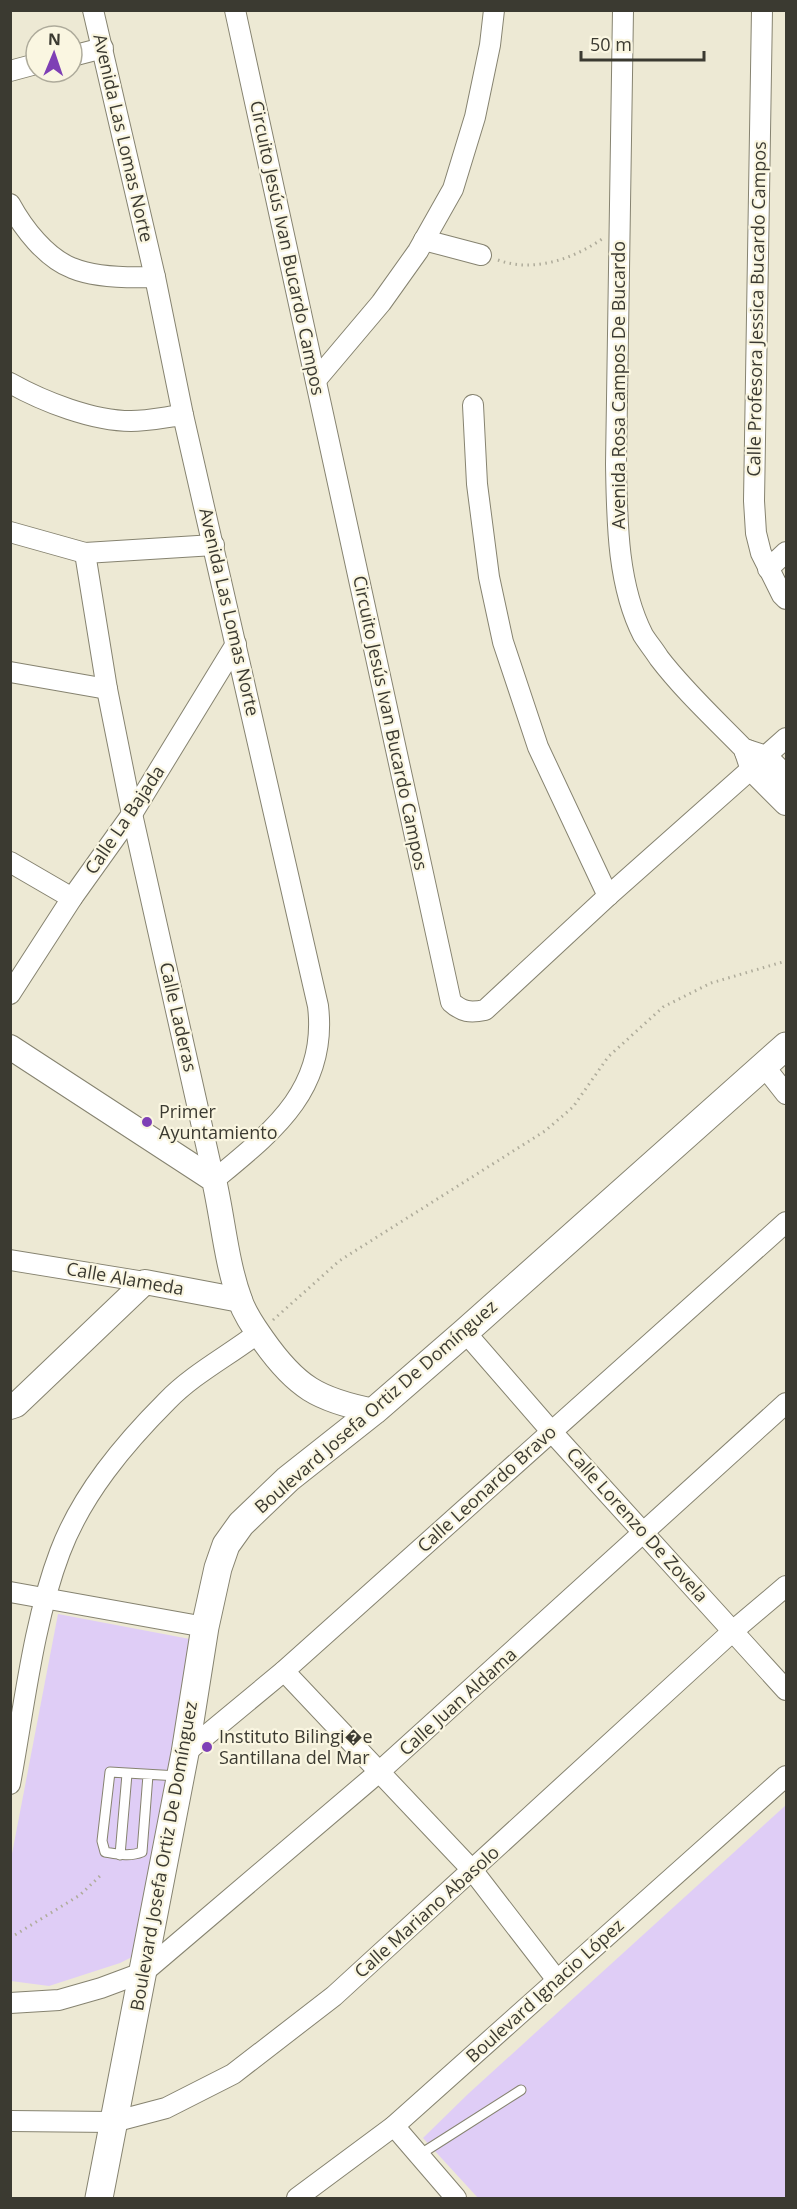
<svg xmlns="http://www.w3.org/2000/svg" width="797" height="2209" viewBox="0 0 797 2209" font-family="'Open Sans',sans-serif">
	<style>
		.green { fill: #dfcdf6 }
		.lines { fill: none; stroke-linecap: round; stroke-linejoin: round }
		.service-casing { stroke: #868370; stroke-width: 11 }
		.minor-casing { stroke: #868370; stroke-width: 22 }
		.tertiary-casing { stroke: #868370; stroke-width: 26 }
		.secondary-casing { stroke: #868370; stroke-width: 29 }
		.path { stroke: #afac9b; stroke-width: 3; stroke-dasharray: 1.5 4.5; stroke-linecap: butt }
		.service { stroke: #fff; stroke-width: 9 }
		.minor { stroke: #fff; stroke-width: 20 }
		.tertiary { stroke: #fff; stroke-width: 24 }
		.secondary { stroke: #fff; stroke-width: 27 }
		.poi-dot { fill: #7e3fb5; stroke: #faf6e1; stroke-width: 2 }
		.labels { text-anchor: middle; stroke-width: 4.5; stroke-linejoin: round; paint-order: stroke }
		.street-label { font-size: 18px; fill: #3b3a31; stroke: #faf6e1 }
		.poi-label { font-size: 18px; fill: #3b3a31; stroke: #faf6e1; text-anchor: start }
	</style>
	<rect width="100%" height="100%" fill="#ede9d4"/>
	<g class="green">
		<polygon points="58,1614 195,1640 138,1954 120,1963 49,1986 11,1981 11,1859"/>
		<polygon points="786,1805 786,2198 478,2198 423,2138 468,2094"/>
	</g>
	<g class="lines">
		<g class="service-casing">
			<g id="service">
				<path d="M148 1775 142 1852C130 1857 117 1854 105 1852L102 1841 110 1772 178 1776"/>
				<polyline points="120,1855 127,1774"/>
				<polyline points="419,2155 521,2090"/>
			</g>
		</g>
		<g class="minor-casing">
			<g id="minor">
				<path d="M235 10 451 1002C462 1012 470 1013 485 1010L608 896 786 738"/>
				<path d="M623 10 616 464C617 520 617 584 643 635 648 643 654 650 659 658 685 692 717 721 747 752"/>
				<polyline points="762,10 754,501 756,533 761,553 782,595 786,599"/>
				<polyline points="72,56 103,48"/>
				<polyline points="10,71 36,64"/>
				<path d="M10 204C23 228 46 258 72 268 96 278 129 278 155 277"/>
				<polyline points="424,240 481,255"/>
				<polyline points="316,380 381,303 418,251 453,189 475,117 490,45 494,10"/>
				<path d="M10 383C44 402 93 421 131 421 148 421 166 417 183 415"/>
				<polyline points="473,405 477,484 489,577 503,642 538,747 608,896"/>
				<polyline points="10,532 85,553 214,545"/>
				<path d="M85 553 107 689 132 814 214 1180C272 1132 328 1090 318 1006L183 415 155 277 93 10"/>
				<polyline points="768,569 786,552"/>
				<polyline points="10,672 107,689"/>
				<polyline points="10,862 72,898"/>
				<polyline points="10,994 72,898 132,814 236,644"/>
				<polyline points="764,1066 786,1094"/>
				<polyline points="10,1260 145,1282"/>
				<polyline points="465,1332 551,1431 786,1690"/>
				<polyline points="10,1592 205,1627"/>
				<polyline points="284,1671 473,1871 557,1980"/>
				<polyline points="185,1753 284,1671 786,1222"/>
				<path d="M10 1784C24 1709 33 1623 60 1552 82 1494 124 1444 167 1401 193 1374 228 1356 258 1333"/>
				<polyline points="10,2003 59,2000 101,1988 144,1972 379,1772 786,1403"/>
				<polyline points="10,2121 113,2122 166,2108 233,2074 334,1996 734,1630 786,1586"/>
				<polyline points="394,2126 456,2198"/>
				<polyline points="297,2198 394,2126 786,1776"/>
			</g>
		</g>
		<g class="tertiary-casing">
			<g id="tertiary">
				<polyline points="747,752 753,770 786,803"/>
				<polyline points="747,752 766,758 786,778"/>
				<path d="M10 1047 214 1180C223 1219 226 1262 240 1300 245 1315 254 1327 263 1340 296 1387 318 1400 374 1411"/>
				<polyline points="10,1407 16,1405 145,1282 240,1300"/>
			</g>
		</g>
		<g class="secondary-casing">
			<polyline id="secondary" points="99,2198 185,1753 205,1627 218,1568 226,1545 241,1524 288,1479 374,1411 465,1332 786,1046"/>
		</g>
		<g class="path">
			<path d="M498 260C533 273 573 259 602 239"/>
			<polyline points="273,1320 339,1261 545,1131 573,1107 608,1057 663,1007 711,983 786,961"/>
			<polyline points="10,1938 80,1895 100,1876"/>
		</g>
		<use href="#service" class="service"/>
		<use href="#minor" class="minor"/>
		<use href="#tertiary" class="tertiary"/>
		<use href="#secondary" class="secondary"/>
	</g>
	<g class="poi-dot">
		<circle cx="147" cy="1122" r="6"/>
		<circle cx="207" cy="1747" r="6"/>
	</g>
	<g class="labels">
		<g class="street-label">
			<text transform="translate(123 138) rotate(77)" y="6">Avenida Las Lomas Norte</text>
			<text transform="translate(287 248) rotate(78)" y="6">Circuito Jesús Ivan Bucardo Campos</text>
			<text transform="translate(757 309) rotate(-89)" y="6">Calle Profesora Jessica Bucardo Campos</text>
			<text transform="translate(619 385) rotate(-90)" y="6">Avenida Rosa Campos De Bucardo</text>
			<text transform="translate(229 612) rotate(77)" y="6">Avenida Las Lomas Norte</text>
			<text transform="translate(390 723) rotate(78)" y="6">Circuito Jesús Ivan Bucardo Campos</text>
			<text transform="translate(125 820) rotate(-56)" y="6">Calle La Bajada</text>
			<text transform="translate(178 1017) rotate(77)" y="6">Calle Laderas</text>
			<text transform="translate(125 1279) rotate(10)" y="6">Calle Alameda</text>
			<text transform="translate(376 1407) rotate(-41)" y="6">Boulevard Josefa Ortiz De Domínguez</text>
			<text transform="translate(487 1489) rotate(-42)" y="6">Calle Leonardo Bravo</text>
			<text transform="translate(637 1525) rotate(48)" y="6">Calle Lorenzo De Zovela</text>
			<text transform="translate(458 1702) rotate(-42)" y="6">Calle Juan Aldama</text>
			<text transform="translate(164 1856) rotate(-80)" y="6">Boulevard Josefa Ortiz De Domínguez</text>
			<text transform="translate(427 1912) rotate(-42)" y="6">Calle Mariano Abasolo</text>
			<text transform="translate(545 1991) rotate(-42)" y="6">Boulevard Ignacio López</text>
		</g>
		<g class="poi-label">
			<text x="159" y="1118">Primer<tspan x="159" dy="21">Ayuntamiento</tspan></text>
			<text x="219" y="1743">Instituto Bilingi�e<tspan x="219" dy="21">Santillana del Mar</tspan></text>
		</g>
	</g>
	<rect width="797" height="2209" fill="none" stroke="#3b3a31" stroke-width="24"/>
	<g transform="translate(54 54) rotate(2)"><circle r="28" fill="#faf6e1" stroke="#aeab9b" stroke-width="1.5"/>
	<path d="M0-4.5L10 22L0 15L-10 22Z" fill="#7e3fb5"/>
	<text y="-9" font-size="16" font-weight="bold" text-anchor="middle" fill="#3b3a31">N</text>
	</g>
	<path d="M581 51v9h123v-9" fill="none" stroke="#3b3a31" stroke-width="3"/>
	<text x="590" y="51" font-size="18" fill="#3b3a31" stroke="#faf6e1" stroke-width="4.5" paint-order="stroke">50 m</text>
</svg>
